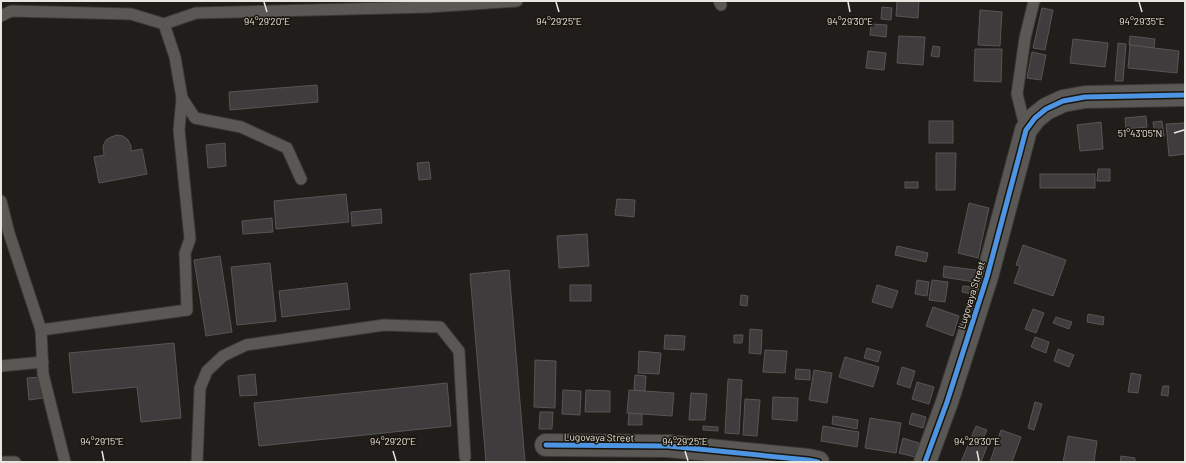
<svg xmlns="http://www.w3.org/2000/svg" width="1186" height="463" viewBox="0 0 1186 463" font-family="Barlow,sans-serif">
	<style>
		.building { fill: #3e3c3d; stroke: #575555 }
		.lines { fill: none; stroke-linecap: round; stroke-linejoin: round }
		.service-casing { stroke: #3a3734; stroke-width: 13 }
		.minor-casing { stroke: #3a3734; stroke-width: 24 }
		.service { stroke: #5a5854; stroke-width: 11 }
		.minor { stroke: #5a5854; stroke-width: 22 }
		.cycleway-casing { stroke: #1a150d; stroke-width: 8 }
		.cycleway { stroke: #4d94e3; stroke-width: 5 }
		.ticks { fill: none; stroke: #e9e5df; stroke-width: 1.5 }
		.labels { text-anchor: middle; stroke-width: 3; stroke-linejoin: round; paint-order: stroke }
		.street-label { font-size: 10px; fill: #e9e5df; stroke: #1a150d }
		.ticks-label { font-size: 10px; text-anchor: middle; fill: #e9e5df; stroke: #1a150d; stroke-width: 3; stroke-linejoin: round; paint-order: stroke }
	</style>
	<rect width="100%" height="100%" fill="#201d1a"/>
	<g class="building">
		<polygon points="897,1 919,1 918,18 896,16"/>
		<polygon points="882,7 892,8 891,20 881,19"/>
		<polygon points="1042,8 1053,10 1045,50 1033,48"/>
		<polygon points="980,10 1002,12 1000,46 978,45"/>
		<polygon points="871,24 887,25 886,37 870,35"/>
		<polygon points="899,36 925,37 923,65 897,63"/>
		<polygon points="1130,36 1155,39 1154,48 1129,45"/>
		<polygon points="1073,39 1108,43 1105,67 1070,63"/>
		<polygon points="1118,43 1126,44 1123,81 1115,81"/>
		<polygon points="1130,45 1179,51 1177,73 1128,68"/>
		<polygon points="933,46 940,47 939,57 931,56"/>
		<polygon points="975,49 1002,49 1001,82 974,81"/>
		<polygon points="868,51 886,53 884,70 866,68"/>
		<polygon points="1032,52 1046,55 1041,80 1027,78"/>
		<polygon points="317,85 318,102 230,110 229,92"/>
		<polygon points="1146,116 1147,127 1126,129 1125,118"/>
		<rect x="929" y="121" width="24" height="22"/>
		<polygon points="1162,121 1164,136 1155,137 1153,122"/>
		<polygon points="1101,122 1103,149 1080,151 1077,125"/>
		<polygon points="1185,123 1185,154 1169,156 1166,124"/>
		<polygon points="117,135 123,136 128,140 131,146 131,151 142,149 147,174 99,183 94,157 104,155 103,146 106,140 111,137"/>
		<polygon points="225,143 226,166 208,168 206,145"/>
		<polygon points="936,153 956,153 955,190 936,190"/>
		<polygon points="429,162 431,179 419,180 417,163"/>
		<polygon points="1098,169 1110,169 1110,181 1097,181"/>
		<rect x="1040" y="174" width="55" height="14"/>
		<rect x="905" y="182" width="13" height="6"/>
		<polygon points="346,194 349,222 276,229 274,201"/>
		<polygon points="617,199 635,200 634,217 615,215"/>
		<polygon points="969,203 989,208 978,258 958,253"/>
		<polygon points="381,209 382,223 352,226 351,212"/>
		<polygon points="272,218 273,232 243,234 242,221"/>
		<polygon points="587,234 589,266 559,268 557,236"/>
		<polygon points="1023,245 1066,260 1053,296 1014,283 1020,266 1016,265"/>
		<polygon points="897,246 928,253 926,262 895,255"/>
		<polygon points="220,256 232,332 206,336 194,260"/>
		<polygon points="270,263 276,321 237,325 231,267"/>
		<polygon points="944,266 976,270 974,282 943,277"/>
		<polygon points="509,270 525,462 486,462 470,274"/>
		<polygon points="917,280 929,282 927,296 915,294"/>
		<polygon points="932,280 948,282 945,302 929,300"/>
		<polygon points="347,283 350,309 282,317 279,291"/>
		<rect x="570" y="285" width="21" height="16"/>
		<polygon points="877,285 898,291 892,308 872,302"/>
		<polygon points="963,286 972,287 971,294 962,292"/>
		<polygon points="741,295 748,296 747,306 740,305"/>
		<polygon points="933,307 959,316 953,336 926,326"/>
		<polygon points="1033,309 1044,313 1036,333 1025,329"/>
		<polygon points="1088,314 1104,317 1103,325 1087,322"/>
		<polygon points="1056,317 1072,322 1069,329 1053,323"/>
		<polygon points="750,329 762,330 761,354 749,353"/>
		<polygon points="665,335 685,336 684,350 664,349"/>
		<polygon points="734,335 743,335 742,343 734,343"/>
		<polygon points="1035,337 1049,342 1046,353 1031,347"/>
		<polygon points="174,343 181,418 141,422 137,387 73,393 69,353"/>
		<polygon points="867,348 881,352 878,362 864,358"/>
		<polygon points="1058,349 1074,355 1069,367 1054,361"/>
		<polygon points="765,350 787,351 785,373 763,372"/>
		<polygon points="639,351 661,353 659,374 638,373"/>
		<polygon points="845,357 879,367 873,387 839,377"/>
		<polygon points="535,360 556,361 555,408 534,407"/>
		<polygon points="902,367 915,371 910,388 897,384"/>
		<polygon points="796,369 810,370 810,380 795,379"/>
		<polygon points="814,370 832,373 827,403 809,400"/>
		<polygon points="1131,373 1141,375 1138,393 1128,392"/>
		<polygon points="255,374 257,395 240,396 238,376"/>
		<polygon points="635,375 646,376 645,391 634,390"/>
		<polygon points="41,377 43,398 29,400 27,378"/>
		<polygon points="728,379 742,380 739,434 725,433"/>
		<polygon points="917,382 934,387 929,404 912,399"/>
		<polygon points="447,383 451,426 259,446 254,403"/>
		<polygon points="1163,386 1169,386 1168,396 1161,395"/>
		<polygon points="563,390 581,391 580,415 562,414"/>
		<polygon points="586,390 610,391 610,412 585,412"/>
		<polygon points="629,390 674,393 672,416 627,413"/>
		<polygon points="691,393 707,394 705,420 689,420"/>
		<polygon points="773,397 798,398 797,421 772,419"/>
		<polygon points="745,399 760,400 757,436 743,435"/>
		<polygon points="1035,402 1042,404 1034,430 1028,428"/>
		<polygon points="540,412 553,412 552,429 539,429"/>
		<polygon points="629,413 642,414 642,425 628,425"/>
		<polygon points="912,413 926,417 923,428 909,424"/>
		<polygon points="833,416 858,420 857,429 832,424"/>
		<polygon points="870,418 901,423 896,453 865,448"/>
		<polygon points="703,426 718,427 718,431 703,430"/>
		<polygon points="823,426 859,432 857,447 821,441"/>
		<polygon points="976,426 987,430 982,441 988,444 981,462 961,462"/>
		<polygon points="1001,430 1021,437 1012,462 990,462"/>
		<polygon points="1068,436 1097,441 1094,462 1063,462"/>
		<polygon points="903,438 919,443 915,457 899,453"/>
		<polygon points="1121,456 1135,458 1135,462 1120,462"/>
	</g>
	<g class="lines">
		<g class="service-casing">
			<g id="service">
				<polyline points="719,1 721,5"/>
				<polyline points="1,16 11,11 131,14 164,24 175,57 182,98 195,118 241,127 287,148 301,179"/>
				<polyline points="164,24 196,13 429,7 517,1"/>
				<polyline points="1026,130 1017,94 1025,38 1034,1"/>
				<polyline points="1,201 9,233 41,330"/>
				<polyline points="1,366 43,362"/>
				<polyline points="4,462 15,462"/>
				<polyline points="65,462 43,374 41,330 187,310 185,253 190,239 179,130 182,98"/>
				<polyline points="197,462 200,388 207,371 223,356 246,345 384,325 440,327 459,351 465,457"/>
			</g>
		</g>
		<g class="minor-casing">
			<g id="minor">
				<polyline points="546,445 668,446 808,460 818,462"/>
				<polyline points="925,462 947,402 987,277 1026,130 1035,118 1046,109 1063,101 1085,97 1185,95"/>
			</g>
		</g>
		<use href="#service" class="service"/>
		<use href="#minor" class="minor"/>
		<g class="cycleway-casing">
			<g id="cycleway">
				<polyline points="546,445 668,446 808,460 818,462"/>
				<polyline points="925,462 947,402 987,277 1026,130 1035,118 1046,109 1063,101 1085,97 1185,95"/>
			</g>
		</g>
		<use href="#cycleway" class="cycleway"/>
	</g>
	<path class="ticks" d="M264 2 267 12M556 2 559 12M848 2 850 12M1139 2 1142 12M1174 133 1184 130M102 451 104 461M393 451 396 461M685 451 688 461M977 451 979 461"/>
	<g class="labels">
		<g class="street-label">
			<text transform="translate(971 295) rotate(-73)" y="4">Lugovaya Street</text>
			<text transform="translate(599 437) rotate(1)" y="4">Lugovaya Street</text>
		</g>
	</g>
	<g class="ticks-label">
		<text x="267" y="25">94°29'20"E</text>
		<text x="559" y="25">94°29'25"E</text>
		<text x="850" y="25">94°29'30"E</text>
		<text x="1142" y="25">94°29'35"E</text>
		<text x="1140" y="137">51°43'05"N</text>
		<text x="393" y="445">94°29'20"E</text>
		<text x="685" y="445">94°29'25"E</text>
		<text x="977" y="445">94°29'30"E</text>
		<text x="102" y="445">94°29'15"E</text>
	</g>
	<rect width="1186" height="463" fill="none" stroke="#e9e5df" stroke-width="4"/>
</svg>
